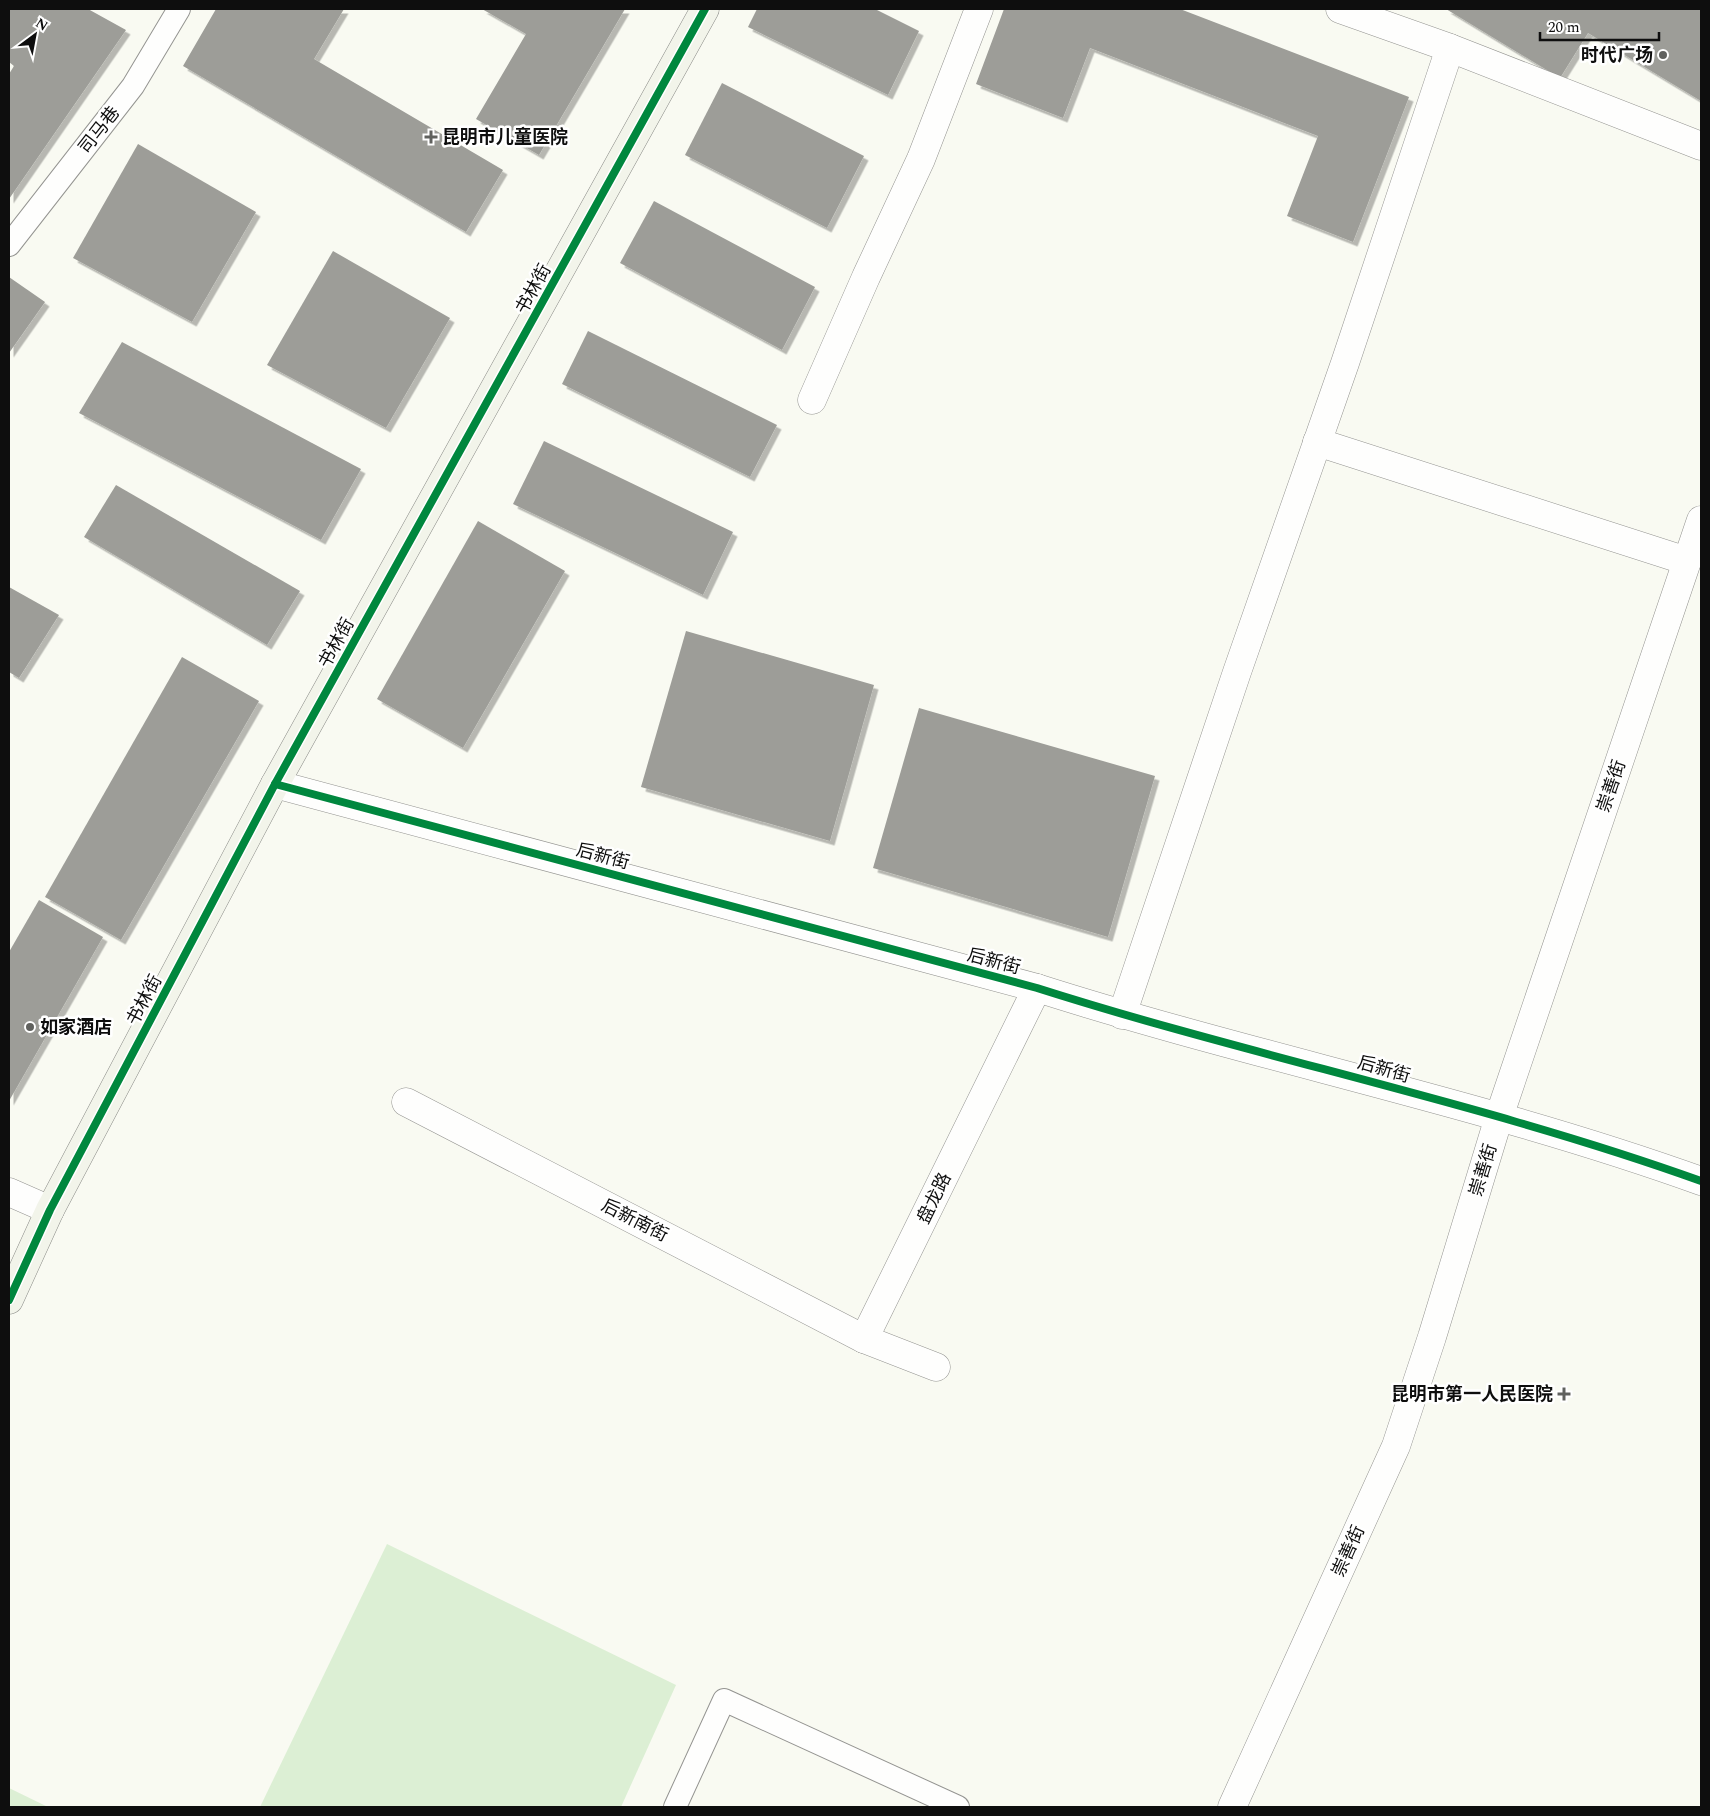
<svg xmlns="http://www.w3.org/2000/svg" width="1710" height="1816" viewBox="0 0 1710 1816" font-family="Spectral,'Noto Sans SC',serif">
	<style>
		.green { fill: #dcefd4 }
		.building { fill: #9d9d98; filter: url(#shadow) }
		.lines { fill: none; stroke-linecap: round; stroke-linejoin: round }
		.lane-casing { stroke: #949491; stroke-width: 24 }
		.street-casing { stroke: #949491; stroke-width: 29 }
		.secondary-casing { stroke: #8a8b87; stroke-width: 29 }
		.lane { stroke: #fefefd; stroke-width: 22 }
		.street { stroke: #fefefd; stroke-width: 28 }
		.secondary { stroke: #f2f4ea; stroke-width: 28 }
		.cycleway-casing { stroke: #fff; stroke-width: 11 }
		.cycleway { stroke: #00873e; stroke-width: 8 }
		.poi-dot { fill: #60615e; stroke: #fff; stroke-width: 2 }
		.labels { text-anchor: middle; stroke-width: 5; stroke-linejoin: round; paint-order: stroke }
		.poi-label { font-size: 18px; font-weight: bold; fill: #0e0e0e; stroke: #fff; text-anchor: end }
		.street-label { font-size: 18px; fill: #0e0e0e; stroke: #fff }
	</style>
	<defs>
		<filter id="shadow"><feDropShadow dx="4.5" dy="4.5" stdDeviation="0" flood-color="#0004"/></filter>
	</defs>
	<rect width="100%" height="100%" fill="#f9faf2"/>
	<g class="green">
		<polygon points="387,1544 676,1685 621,1807 260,1807"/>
		<polygon points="9,1788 48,1807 9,1807"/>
	</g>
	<g class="building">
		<polygon points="9,9 88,9 126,30 9,199 9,74 14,66 9,62"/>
		<polygon points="216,9 344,9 314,59 503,170 466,232 183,66"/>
		<polygon points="482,9 625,9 539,155 476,119 526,34"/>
		<polygon points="757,9 875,9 919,31 888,95 748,27"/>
		<polygon points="1004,9 1180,9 1409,97 1353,242 1287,216 1318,136 1090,48 1063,118 976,84"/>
		<polygon points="1446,9 1701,9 1701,101 1588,33 1560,78"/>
		<polygon points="722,83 864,156 827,228 685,155"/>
		<polygon points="138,144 256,212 192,322 73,258"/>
		<polygon points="654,201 815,287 782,350 620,263"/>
		<polygon points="333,251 450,318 386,428 267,365"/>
		<polygon points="9,277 45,302 9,353"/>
		<polygon points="588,331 777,425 750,477 562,384"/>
		<polygon points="122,342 361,469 321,540 79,413"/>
		<polygon points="544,441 733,532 703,595 513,504"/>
		<polygon points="116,485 300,591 267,645 84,537"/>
		<polygon points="478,521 565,571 463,748 377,699"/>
		<polygon points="9,587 59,615 19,678 9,672"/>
		<polygon points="686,631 874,685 830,841 641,787"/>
		<polygon points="182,657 259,701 121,940 45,897"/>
		<polygon points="919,708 1155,776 1108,937 873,868"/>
		<polygon points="39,900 103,937 9,1101 9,952"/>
	</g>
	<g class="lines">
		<g class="lane-casing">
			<g id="lane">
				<polyline points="9,245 133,86 179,9"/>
				<polyline points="675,1807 724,1700 958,1807"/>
			</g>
		</g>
		<g class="street-casing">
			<g id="street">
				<polyline points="1340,9 1450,48 1701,146"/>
				<polyline points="812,400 866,277 921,159 979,9"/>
				<polyline points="1317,442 1687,561"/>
				<path d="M275 784 1037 988C1257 1058 1484 1103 1701 1181"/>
				<polyline points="1122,1015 1237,672 1345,363 1450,48"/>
				<polyline points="406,1102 864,1339"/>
				<polyline points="9,1192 50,1210"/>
				<polyline points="936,1367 864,1339 1037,988"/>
				<polyline points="1232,1807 1396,1446 1432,1337 1499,1117 1701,520"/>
			</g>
		</g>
		<g class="secondary-casing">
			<polyline id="secondary" points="9,1300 50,1210 275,784 705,9"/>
		</g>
		<use href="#lane" class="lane"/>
		<use href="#street" class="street"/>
		<use href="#secondary" class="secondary"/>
		<g class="cycleway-casing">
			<g id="cycleway">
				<path d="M275 784 1037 988C1257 1058 1484 1103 1701 1181"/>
				<polyline points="9,1300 50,1210 275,784 705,9"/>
			</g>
		</g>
		<use href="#cycleway" class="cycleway"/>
	</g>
	<g class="poi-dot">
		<circle cx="1663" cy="55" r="5"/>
		<path d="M428.5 129.5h5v5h5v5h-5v5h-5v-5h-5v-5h5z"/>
		<circle cx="30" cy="1027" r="5"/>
		<path d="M1561.5 1386.5h5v5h5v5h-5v5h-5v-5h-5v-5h5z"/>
	</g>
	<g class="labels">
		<g class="poi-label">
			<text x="1653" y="61">时代广场</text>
			<text x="442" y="143" text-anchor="start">昆明市儿童医院</text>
			<text x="40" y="1033" text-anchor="start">如家酒店</text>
			<text x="1553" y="1400">昆明市第一人民医院</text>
		</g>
		<g class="street-label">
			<text transform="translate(99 130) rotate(-52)" y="6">司马巷</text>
			<text transform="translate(533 289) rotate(-61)" y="6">书林街</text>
			<text transform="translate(336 643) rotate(-61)" y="6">书林街</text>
			<text transform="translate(1611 786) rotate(-71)" y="6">崇善街</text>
			<text transform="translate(603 856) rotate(15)" y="6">后新街</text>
			<text transform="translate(994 961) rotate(15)" y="6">后新街</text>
			<text transform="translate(144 1000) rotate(-62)" y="6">书林街</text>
			<text transform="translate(1384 1069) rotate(16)" y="6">后新街</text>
			<text transform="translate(1483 1170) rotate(-73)" y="6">崇善街</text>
			<text transform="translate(934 1198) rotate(-64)" y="6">盘龙路</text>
			<text transform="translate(635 1220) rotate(27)" y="6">后新南街</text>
			<text transform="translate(1348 1551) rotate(-66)" y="6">崇善街</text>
		</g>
	</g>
	<rect width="1710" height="1816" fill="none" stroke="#0e0e0e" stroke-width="20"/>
	<g transform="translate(35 35) rotate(32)" stroke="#ffffff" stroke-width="4" paint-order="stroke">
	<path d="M0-4L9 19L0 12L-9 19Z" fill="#0e0e0e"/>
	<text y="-8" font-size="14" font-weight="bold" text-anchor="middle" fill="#0e0e0e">N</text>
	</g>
	<path d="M1540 32v8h119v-8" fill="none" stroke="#0e0e0e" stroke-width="2.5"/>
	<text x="1548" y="32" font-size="15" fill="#0e0e0e" stroke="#ffffff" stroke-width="4" paint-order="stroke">20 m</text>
</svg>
